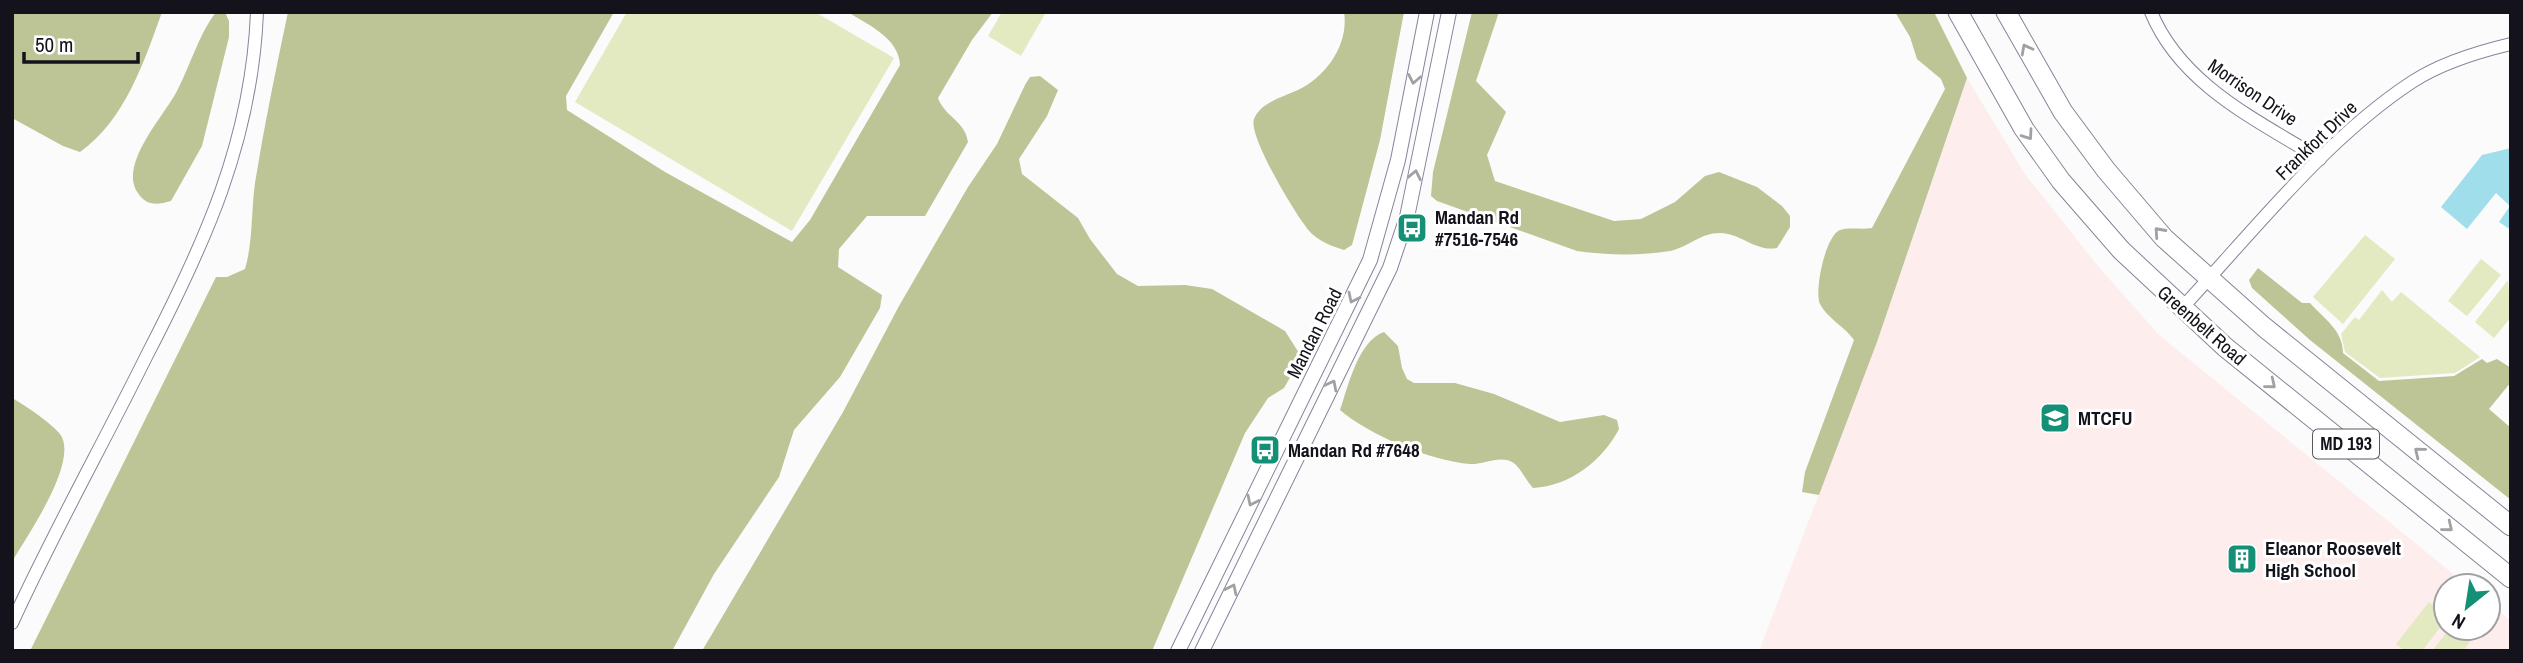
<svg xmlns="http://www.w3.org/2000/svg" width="2523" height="663" viewBox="0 0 2523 663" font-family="'Archivo Narrow',sans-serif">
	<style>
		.education { fill: #feeded }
		.green { fill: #e3eac1 }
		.forest { fill: #bdc495 }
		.water { fill: #a1deeb }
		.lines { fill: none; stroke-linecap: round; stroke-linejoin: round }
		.minor-casing { stroke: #88839a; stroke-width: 14 }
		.tertiary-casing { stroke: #88839a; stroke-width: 16 }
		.primary-casing { stroke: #88839a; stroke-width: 21 }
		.minor { stroke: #fff; stroke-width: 12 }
		.tertiary { stroke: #fff; stroke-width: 14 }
		.primary { stroke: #fff; stroke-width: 19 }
		.oneway { stroke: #a1a0a3 }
		.labels { text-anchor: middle; stroke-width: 6; stroke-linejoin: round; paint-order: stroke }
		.shield { fill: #fff; stroke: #5a595f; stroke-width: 2 }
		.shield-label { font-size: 18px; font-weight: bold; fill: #14121a }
		.street-label { font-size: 19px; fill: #14121a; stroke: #fff }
		.poi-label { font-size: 19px; font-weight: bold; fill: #14121a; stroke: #fff; text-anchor: start }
	</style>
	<rect width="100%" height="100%" fill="#fbfbfb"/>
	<polygon class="education" points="1967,78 2025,174 2097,265 2159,335 2468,586 2446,586 2446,628 2488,628 2488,602 2511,621 2511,651 1759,651 1877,342"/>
	<g class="green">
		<polygon points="627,12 815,12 894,58 792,231 575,102"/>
		<polygon points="1002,12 1046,12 1021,56 988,36"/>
		<polygon points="2365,235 2395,259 2343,324 2313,297"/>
		<polygon points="2481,259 2501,275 2467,316 2448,301"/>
		<polygon points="2508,280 2511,317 2494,338 2475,322"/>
		<polygon points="2382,290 2392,302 2401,292 2480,357 2455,373 2380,378 2345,352 2341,334 2355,317 2359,320"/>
		<polygon points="2429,602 2446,615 2446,620 2422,651 2405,651 2396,644"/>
		<polygon points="2450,628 2462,628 2474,637 2463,651 2432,651"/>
	</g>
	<g class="forest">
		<path d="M12 12H162C144 62 125 120 80 152L63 146 12 118Z"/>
		<path d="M216 12H225L229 21V37L202 146 171 201C157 205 146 206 138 193 118 164 165 115 177 91 190 66 199 34 216 12Z"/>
		<path d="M288 12H614L566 96 567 110 665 172 792 242 810 220 900 65C899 38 868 25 848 12H993L972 40 938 98C945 117 965 121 968 142L925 216H867L839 249 838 267 882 295 880 308 840 377 794 430 779 477 714 574 672 651H30L216 277H227L245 269C253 242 251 212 255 183 264 126 276 69 288 12Z"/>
		<path d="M1344 12H1404L1380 140 1352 245 1344 250C1328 245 1313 239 1304 224 1292 208 1248 135 1254 119 1261 102 1283 97 1298 90 1327 76 1349 44 1344 12Z"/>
		<path d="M1472 12H1499L1476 81 1506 112 1487 155 1495 181 1614 221 1641 219 1675 202 1705 176 1719 172 1757 187 1782 206 1790 216V227L1777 248C1755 252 1741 233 1720 233 1700 233 1689 247 1670 251 1639 256 1607 255 1577 251L1437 201 1431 196 1433 172Z"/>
		<path d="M1895 12H1934L1967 78 1877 342 1819 495 1802 492 1805 472 1854 340C1845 327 1827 318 1820 304 1814 292 1825 236 1840 230 1849 227 1862 230 1872 228L1945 89 1941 79 1917 59 1910 37Z"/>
		<polygon points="1040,76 1058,90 1047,116 1019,159 1022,174 1078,218 1090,239 1117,274 1138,286 1185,285 1212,289 1285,331 1299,353 1296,367 1284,388 1268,398 1245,433 1152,651 702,651 843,412 899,306 968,187 997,144 1025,85 1030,77"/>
		<path d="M2258 268 2302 303H2310C2324 319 2343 330 2343 353L2379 381 2454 376 2482 359 2487 363 2497 359 2511 368V382L2489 409 2511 428V500L2310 340 2252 288 2249 280Z"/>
		<path d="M1384 332 1398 346 1402 368 1407 379 1414 383H1455L1494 394 1560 422 1604 415 1617 420 1619 429C1602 461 1570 486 1533 488 1526 481 1520 466 1512 462 1499 455 1483 465 1470 464 1431 461 1369 435 1340 410 1348 387 1358 341 1384 332Z"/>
		<path d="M12 398C26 406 50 422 60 434 80 461 26 537 12 562Z"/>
	</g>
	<polygon class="water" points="2511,148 2511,230 2499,222 2510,206 2496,193 2467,229 2441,207 2482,155"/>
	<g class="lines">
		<g class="minor-casing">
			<g id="minor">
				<path d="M2151 12C2181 85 2257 120 2320 159"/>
				<path d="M2181 309C2252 233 2325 139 2412 82 2441 63 2477 52 2511 44"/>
				<path d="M12 623C53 533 102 446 146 357 204 245 252 141 257 12"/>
			</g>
		</g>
		<g class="tertiary-casing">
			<g id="tertiary">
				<polyline points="1178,651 1370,260 1398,160 1427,12"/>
				<polyline points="1202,651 1390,268 1407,217 1449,12"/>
			</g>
		</g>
		<g class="primary-casing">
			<g id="primary">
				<polyline points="1958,12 2024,129 2061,181 2121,250 2225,347 2511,578"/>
				<polyline points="2006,12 2063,112 2106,170 2164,238 2264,327 2511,526"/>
			</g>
		</g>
		<use href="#minor" class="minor"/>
		<use href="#tertiary" class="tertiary"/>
		<use href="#primary" class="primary"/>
	</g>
	<defs><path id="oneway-chevron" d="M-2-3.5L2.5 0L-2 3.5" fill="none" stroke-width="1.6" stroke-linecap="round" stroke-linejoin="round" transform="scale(1.75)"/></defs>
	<g class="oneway">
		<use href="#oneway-chevron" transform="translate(2026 49) rotate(-118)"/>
		<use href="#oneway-chevron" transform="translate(1414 79) rotate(101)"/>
		<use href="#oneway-chevron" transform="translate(2028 135) rotate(55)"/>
		<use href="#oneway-chevron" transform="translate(1415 175) rotate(-78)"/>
		<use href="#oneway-chevron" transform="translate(2159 232) rotate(-132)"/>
		<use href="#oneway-chevron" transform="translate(1353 298) rotate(116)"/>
		<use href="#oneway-chevron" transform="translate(2271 384) rotate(39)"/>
		<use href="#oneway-chevron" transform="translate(1332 385) rotate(-63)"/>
		<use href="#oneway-chevron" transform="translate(2419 452) rotate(-141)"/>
		<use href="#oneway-chevron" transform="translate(1252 501) rotate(116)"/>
		<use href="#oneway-chevron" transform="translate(2448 527) rotate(39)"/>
		<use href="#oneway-chevron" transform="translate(1232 589) rotate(-64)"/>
	</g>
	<defs>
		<g id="bus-square" transform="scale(1.575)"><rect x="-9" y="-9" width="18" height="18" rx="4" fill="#149076" stroke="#fff"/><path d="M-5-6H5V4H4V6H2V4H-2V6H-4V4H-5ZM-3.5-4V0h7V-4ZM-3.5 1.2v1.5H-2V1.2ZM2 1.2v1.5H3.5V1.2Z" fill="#fff"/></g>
		<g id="school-square" transform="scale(1.575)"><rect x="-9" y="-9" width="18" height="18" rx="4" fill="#149076" stroke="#fff"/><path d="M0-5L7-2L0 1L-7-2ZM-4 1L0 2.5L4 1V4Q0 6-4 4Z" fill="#fff"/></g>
		<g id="building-square" transform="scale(1.575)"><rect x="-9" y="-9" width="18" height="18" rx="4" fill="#149076" stroke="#fff"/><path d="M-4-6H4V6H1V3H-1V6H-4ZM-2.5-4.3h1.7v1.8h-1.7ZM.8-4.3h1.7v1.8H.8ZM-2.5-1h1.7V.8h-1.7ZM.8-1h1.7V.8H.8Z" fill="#fff"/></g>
	</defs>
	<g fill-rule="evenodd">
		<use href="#bus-square" x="1412" y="228"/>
		<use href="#school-square" x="2055" y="418"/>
		<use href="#bus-square" x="1265" y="450"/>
		<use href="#building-square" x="2242" y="559"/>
	</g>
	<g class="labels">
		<rect class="shield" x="2313" y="429.5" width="66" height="29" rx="5"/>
		<g class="shield-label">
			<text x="2346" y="450">MD 193</text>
		</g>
		<g class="street-label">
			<text transform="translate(2253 92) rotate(34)" y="7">Morrison Drive</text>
			<text transform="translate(2316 140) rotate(-44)" y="7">Frankfort Drive</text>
			<text transform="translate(2202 325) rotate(41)" y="7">Greenbelt Road</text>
			<text transform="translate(1314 333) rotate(-63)" y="7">Mandan Road</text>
		</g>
		<g class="poi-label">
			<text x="1435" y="224">Mandan Rd<tspan x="1435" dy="22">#7516-7546</tspan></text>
			<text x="2078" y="425">MTCFU</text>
			<text x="1288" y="457">Mandan Rd #7648</text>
			<text x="2265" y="555">Eleanor Roosevelt<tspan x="2265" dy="22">High School</tspan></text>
		</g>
	</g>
	<rect width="2523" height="663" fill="none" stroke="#14121a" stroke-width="28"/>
	<g transform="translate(2467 607) rotate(210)"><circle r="33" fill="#ffffff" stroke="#a1a0a3" stroke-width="2"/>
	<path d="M0-5L12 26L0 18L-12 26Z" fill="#149076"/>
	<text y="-10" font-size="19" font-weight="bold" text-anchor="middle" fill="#14121a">N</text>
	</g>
	<path d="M24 52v10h114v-10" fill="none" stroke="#14121a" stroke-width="3.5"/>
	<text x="35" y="52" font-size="21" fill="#14121a" stroke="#ffffff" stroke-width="5" paint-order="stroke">50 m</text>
</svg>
